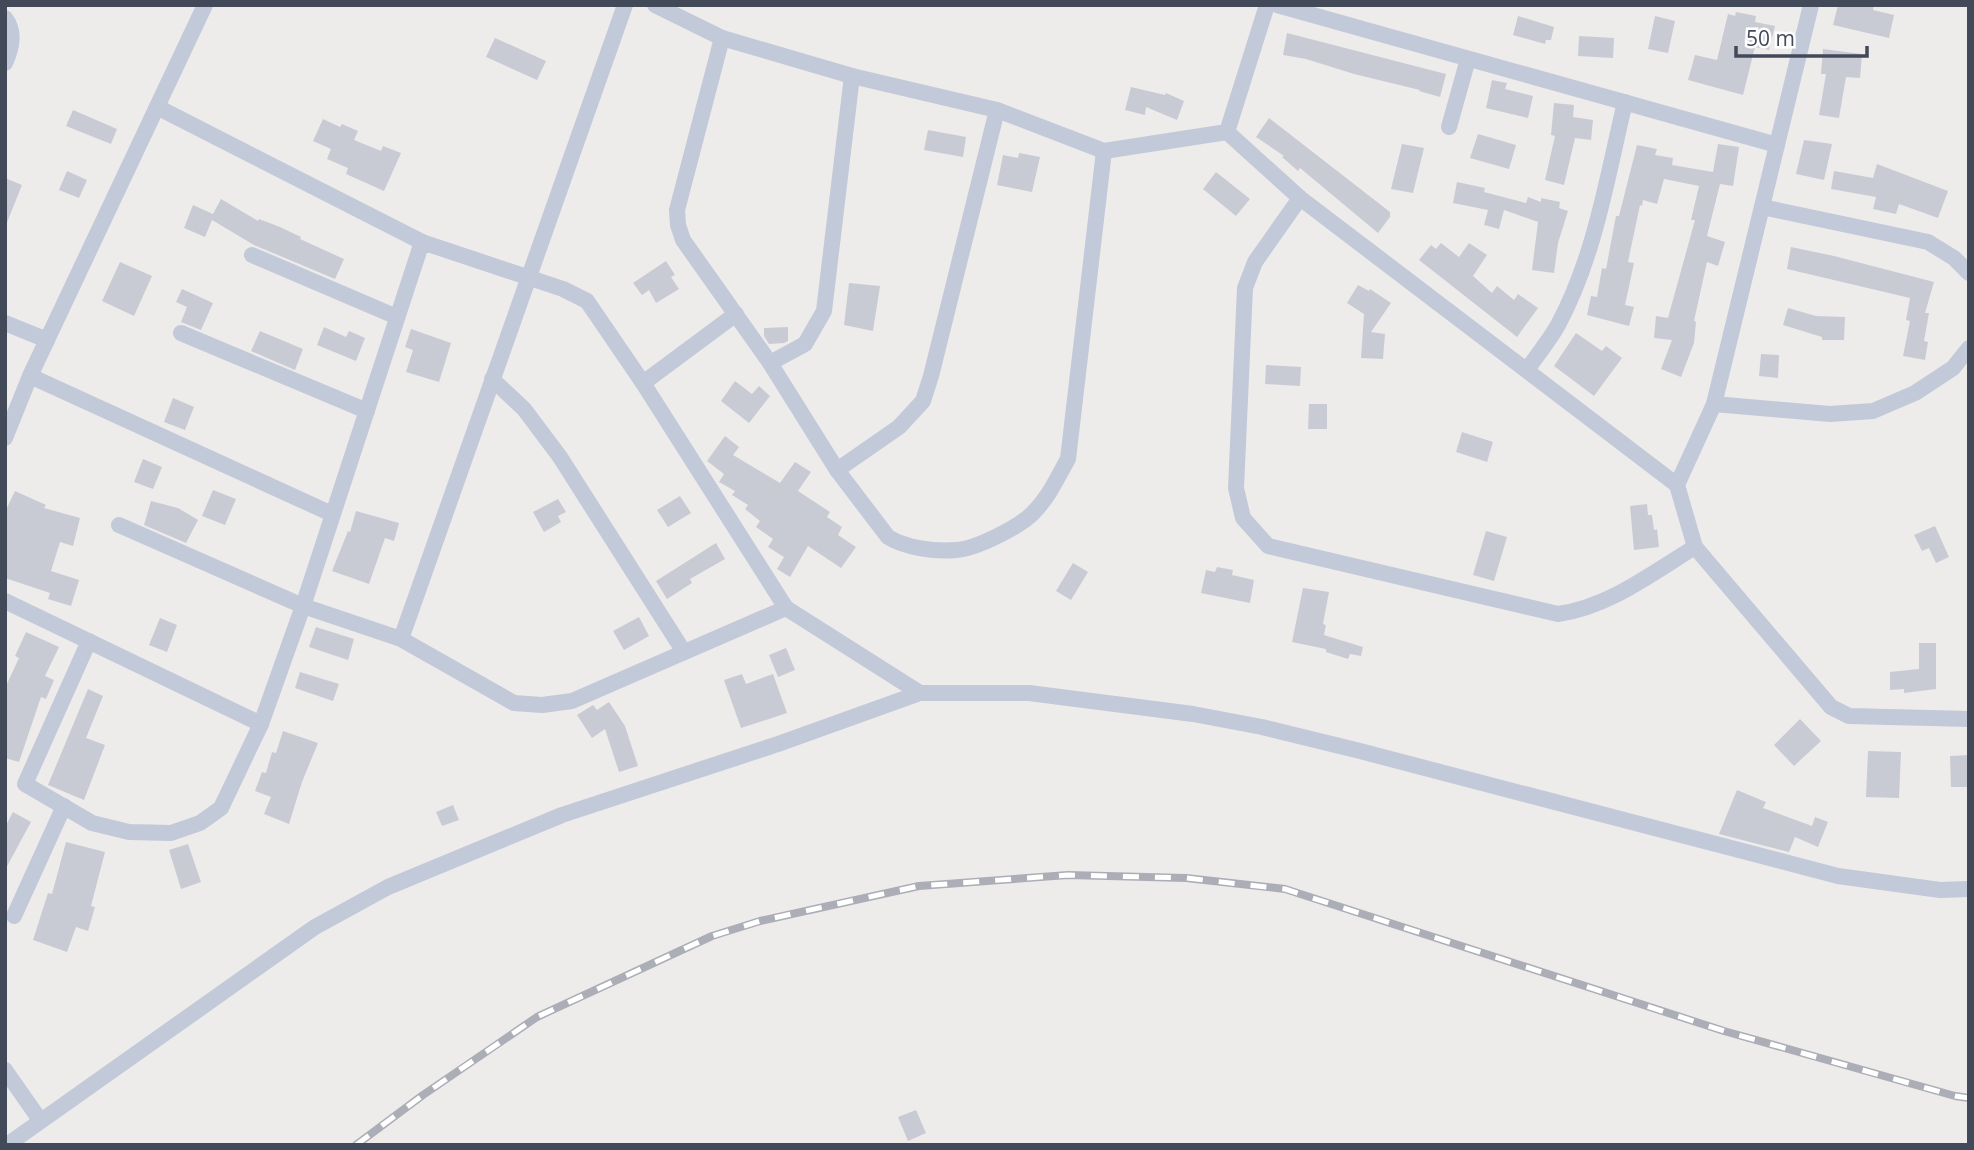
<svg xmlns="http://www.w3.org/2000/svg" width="1974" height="1150" viewBox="0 0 1974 1150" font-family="'Open Sans',sans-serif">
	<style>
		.building { fill: #c9cbd4 }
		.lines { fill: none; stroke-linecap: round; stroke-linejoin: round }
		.minor { stroke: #c2c9d8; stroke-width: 16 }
		.rail-casing { stroke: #acaeb7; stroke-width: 8 }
		.rail { stroke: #fff; stroke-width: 5; stroke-dasharray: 16; stroke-linecap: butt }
	</style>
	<rect width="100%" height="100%" fill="#eeebeb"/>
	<g class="building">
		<polygon points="1838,5 1874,5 1873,10 1894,15 1889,38 1833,25"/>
		<polygon points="1736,12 1756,16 1755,22 1775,26 1769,50 1755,47 1743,95 1688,80 1695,55 1717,60 1728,14 1735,16"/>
		<polygon points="1518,16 1554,27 1551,40 1546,40 1545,44 1513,35"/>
		<polygon points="1655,16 1675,21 1668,53 1648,49"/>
		<polygon points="1287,33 1446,74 1440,97 1419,91 1420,90 1354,74 1306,59 1283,55"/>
		<polygon points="1579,36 1614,38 1613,58 1578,56"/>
		<polygon points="495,38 546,61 537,80 486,57"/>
		<polygon points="1823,49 1862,54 1860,78 1846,77 1839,118 1819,115 1826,74 1821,74"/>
		<polygon points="1492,80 1507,83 1505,89 1533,96 1528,118 1486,108"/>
		<polygon points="1131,87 1165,95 1166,93 1184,101 1177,120 1146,107 1145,115 1125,110"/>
		<polygon points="1554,103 1574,105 1573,117 1593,120 1591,140 1575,138 1564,185 1545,180 1555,136 1551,135"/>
		<polygon points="73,110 117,129 111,144 66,126"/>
		<polygon points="1269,118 1390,212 1390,217 1378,233 1300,168 1298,171 1282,157 1284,156 1256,137"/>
		<polygon points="323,119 340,127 342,124 358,131 354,140 381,151 383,146 401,153 384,191 346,174 348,168 327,159 331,149 313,141"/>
		<polygon points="928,130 966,137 963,157 924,150"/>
		<polygon points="1478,134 1516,145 1509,169 1470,158"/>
		<polygon points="1804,140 1832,144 1824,180 1796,174"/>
		<polygon points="1402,144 1424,148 1413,193 1391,189"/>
		<polygon points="1718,144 1739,147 1733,186 1720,184 1707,236 1725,242 1718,266 1707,262 1694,321 1696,322 1694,343 1681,377 1661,369 1672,340 1654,338 1656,316 1668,318 1695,220 1691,220 1699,186 1664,179 1657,204 1643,200 1642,206 1640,205 1628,262 1634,263 1625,305 1634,307 1629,326 1587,315 1591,296 1597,297 1602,268 1606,269 1616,216 1619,216 1637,145 1657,149 1655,155 1673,158 1672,165 1713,172"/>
		<polygon points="1019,153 1040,157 1032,192 997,185 1003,155 1018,158"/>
		<polygon points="1877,164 1948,191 1938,218 1899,204 1896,214 1873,209 1876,197 1831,189 1834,171 1873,178"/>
		<polygon points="67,171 87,180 79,198 59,190"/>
		<polygon points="1216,172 1250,199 1236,216 1203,189"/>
		<polygon points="5,178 22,185 6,225 5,225"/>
		<polygon points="1457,182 1485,188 1484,192 1526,203 1528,197 1541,202 1541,198 1560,202 1559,208 1568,211 1558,243 1554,273 1532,270 1538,222 1504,210 1499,229 1484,225 1488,210 1453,203"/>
		<polygon points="221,199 258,221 259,219 280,227 301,237 300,239 344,259 335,279 254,245 212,220 205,237 184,228 193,205 213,214"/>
		<polygon points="1441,243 1459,257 1469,243 1487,255 1473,276 1492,293 1497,286 1514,300 1518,294 1538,308 1517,337 1419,260 1431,245 1436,249"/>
		<polygon points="1791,247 1834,256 1934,282 1925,313 1929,313 1924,341 1928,342 1925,360 1903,356 1910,321 1906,320 1910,298 1787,269"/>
		<polygon points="666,261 675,275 671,277 679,289 656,303 649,290 642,295 633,283"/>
		<polygon points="120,262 152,276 134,316 102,301"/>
		<polygon points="849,283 880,286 873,331 844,325"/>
		<polygon points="1358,285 1369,291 1370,289 1391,303 1371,332 1385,334 1383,359 1361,358 1364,314 1347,303"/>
		<polygon points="182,289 213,303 201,330 181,322 187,307 176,302"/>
		<polygon points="1788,308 1816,316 1845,317 1844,340 1822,340 1822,337 1783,325"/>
		<polygon points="324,327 346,337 349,331 365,338 356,361 317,345"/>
		<polygon points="788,327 788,341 784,343 769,344 764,336 764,328"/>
		<polygon points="411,329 451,343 439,382 406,372 413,350 405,347"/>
		<polygon points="260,331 303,349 295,370 251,351"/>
		<polygon points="1576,333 1602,351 1606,346 1622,358 1594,396 1554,366"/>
		<polygon points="1761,354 1779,355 1778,378 1759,376"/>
		<polygon points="1266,365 1301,367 1300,386 1265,384"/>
		<polygon points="735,381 752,394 759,386 770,396 749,423 721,401"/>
		<polygon points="173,398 194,407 185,430 164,422"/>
		<polygon points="1309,404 1327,404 1327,429 1308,429"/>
		<polygon points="1462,432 1493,442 1487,462 1456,452"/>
		<polygon points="725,436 739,447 733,455 780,483 795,462 811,472 798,491 830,512 827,517 842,527 838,535 856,547 841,568 808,546 790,577 777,569 784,557 768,547 773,539 756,527 760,521 745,509 748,505 732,495 735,491 719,482 724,474 707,461"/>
		<polygon points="143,459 162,467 153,489 134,482"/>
		<polygon points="213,490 236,499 225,525 202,516"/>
		<polygon points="15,491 46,505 44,508 80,518 73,546 60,542 51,571 79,580 71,606 48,599 50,593 5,578 5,512"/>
		<polygon points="680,496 691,513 668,527 657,510"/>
		<polygon points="558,499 566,512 558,516 561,522 544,532 533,512"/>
		<polygon points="151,501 178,508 198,520 186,543 144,525"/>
		<polygon points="1647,504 1648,515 1652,515 1654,530 1657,529 1659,547 1634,550 1630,506"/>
		<polygon points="356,511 399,523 394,541 385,538 369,584 332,571 348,531 350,532"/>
		<polygon points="1935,526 1949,557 1936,563 1929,548 1922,551 1914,535"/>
		<polygon points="1486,531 1507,537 1494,581 1473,575"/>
		<polygon points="716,543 725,559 690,579 692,583 667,599 656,581"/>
		<polygon points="1073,563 1088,572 1071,600 1056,591"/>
		<polygon points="1217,567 1233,570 1232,575 1254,580 1250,603 1201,593 1206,570 1215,572"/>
		<polygon points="1303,588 1329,592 1323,624 1326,625 1324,635 1363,647 1361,656 1350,654 1348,659 1326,652 1326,649 1292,642"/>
		<polygon points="639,617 649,636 624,650 613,631"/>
		<polygon points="160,618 177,625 167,652 149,645"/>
		<polygon points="316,627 354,639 348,660 309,647"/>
		<polygon points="26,632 59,647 45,676 54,680 46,699 41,697 19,762 5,758 5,688 19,658 15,656"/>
		<polygon points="1919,643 1936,643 1936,689 1904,693 1904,689 1890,690 1890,672 1919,669"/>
		<polygon points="786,648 795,670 778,677 769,655"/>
		<polygon points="300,672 339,684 333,701 295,688"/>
		<polygon points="742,674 746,684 773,674 787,713 741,728 724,680"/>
		<polygon points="88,689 103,696 86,738 105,745 84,800 48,785"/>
		<polygon points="609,702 625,726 638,766 619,772 605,729 592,738 577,715 593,705 597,710"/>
		<polygon points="1800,719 1821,741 1794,766 1774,745"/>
		<polygon points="283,731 318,743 302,782 289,824 264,814 271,797 255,791 262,772 266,773 272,752 276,753"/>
		<polygon points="1868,751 1901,752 1899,798 1866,797"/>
		<polygon points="1969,755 1969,787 1951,787 1950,756"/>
		<polygon points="1737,790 1766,802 1763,808 1812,826 1815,817 1828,822 1818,847 1795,837 1789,852 1719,834"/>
		<polygon points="453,805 459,820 442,826 436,812"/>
		<polygon points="13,812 31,822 5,870 5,827"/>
		<polygon points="66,842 105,852 91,906 95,907 88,931 76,927 67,952 33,940 48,893 52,894"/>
		<polygon points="188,844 201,882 181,889 169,850"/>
		<polygon points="916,1110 926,1133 908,1141 898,1117"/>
	</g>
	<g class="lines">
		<g class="minor">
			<polyline points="655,5 722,38 852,76 997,110 1104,151 1227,132 1267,5"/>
			<polyline points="1277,5 1777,145"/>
			<path d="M5 18C16 32 12 48 5 63"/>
			<path d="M722 38 677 210 678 225 683 240 770 363 837 470 888 537C906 548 935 552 956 550 976 549 1019 527 1033 513 1049 497 1057 478 1068 459L1104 151"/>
			<polyline points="157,107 422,242"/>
			<polyline points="1449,127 1468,59"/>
			<polyline points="1227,132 1300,198 1677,485 1695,547 1831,707 1849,716 1969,719"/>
			<path d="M1300 198 1255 262 1245 288 1236 488 1243 518 1268 546 1558 614C1609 607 1652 573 1695 547"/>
			<polyline points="1762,207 1928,242 1954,258 1969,273"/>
			<polygon points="422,242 563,289 587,301 643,383 786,608 572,701 542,705 514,703 401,639 303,606"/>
			<polyline points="252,255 397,317"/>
			<polyline points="5,323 47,340"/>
			<polyline points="181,333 367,411"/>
			<polyline points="770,363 805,344 824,311 852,76"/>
			<path d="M1527 370C1537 355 1549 341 1558 325 1595 256 1607 178 1625 102"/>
			<polyline points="30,376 332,514"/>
			<polyline points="492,379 524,409 560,457 684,652"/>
			<polyline points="643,383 736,314"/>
			<polyline points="1714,404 1830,414 1873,411 1915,393 1953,368 1969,348"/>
			<polyline points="5,438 30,376 205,5"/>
			<polyline points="837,470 899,427 923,401 931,376 997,110"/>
			<polyline points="1677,485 1714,404 1811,5"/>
			<polyline points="5,601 261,724"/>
			<polyline points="786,608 920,693"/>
			<polyline points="401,639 625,5"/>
			<polyline points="89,641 25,784 92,823 129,832 171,833 200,823 221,808 261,724 303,606 119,525"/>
			<polyline points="14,916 64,806"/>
			<polyline points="5,1070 40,1120"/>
			<polyline points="7,1145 315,927 388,887 562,815 778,744 920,693 1029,693 1193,714 1262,727 1360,751 1838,876 1940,890 1969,889"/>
		</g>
		<g class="rail-casing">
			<polyline id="rail" points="356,1145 423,1095 537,1017 712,936 760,921 919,886 1068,875 1186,878 1285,889 1724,1031 1955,1096 1969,1098"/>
		</g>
		<use href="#rail" class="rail"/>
	</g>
	<rect width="1974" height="1150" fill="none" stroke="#424a5a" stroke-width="14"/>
	<path d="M1736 46v10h131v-10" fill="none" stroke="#424a5a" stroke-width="3.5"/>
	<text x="1746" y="46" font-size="21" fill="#424a5a" stroke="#ffffff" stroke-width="5" paint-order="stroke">50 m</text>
</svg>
